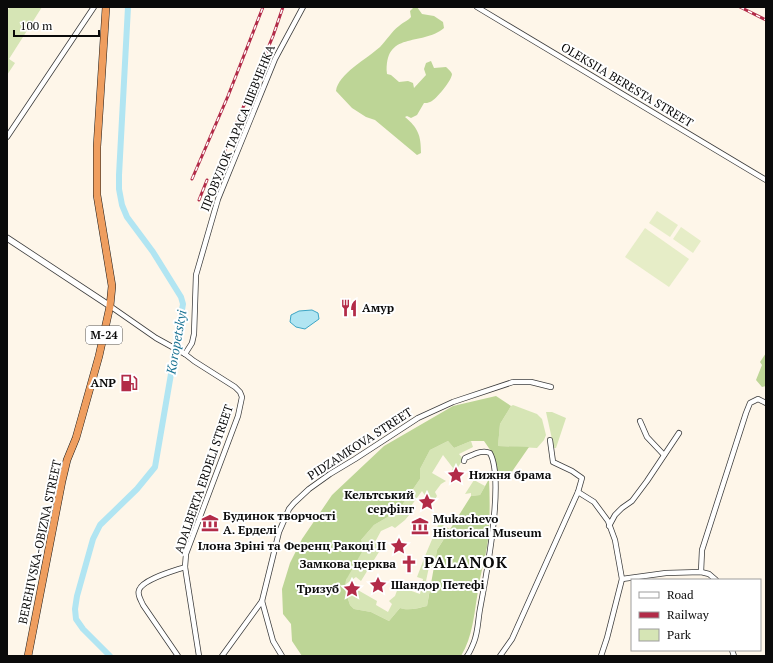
<svg xmlns="http://www.w3.org/2000/svg" width="773" height="663" viewBox="0 0 773 663" font-family="'PT Serif',serif">
	<style>
		.green { fill: #d6e5b5 }
		.forest { fill: #bdd596 }
		.pitch { fill: #e6edc7 }
		.water { fill: #b1e5f2; stroke: #3ca5c5 }
		.lines { fill: none; stroke-linecap: round; stroke-linejoin: round }
		.canal { stroke: #b1e5f2; stroke-width: 6 }
		.minor-casing { stroke: #3d3d3d; stroke-width: 6 }
		.tertiary-casing { stroke: #3d3d3d; stroke-width: 7 }
		.trunk-casing { stroke: #1b1b1b; stroke-width: 8 }
		.minor { stroke: #fff; stroke-width: 4.5 }
		.tertiary { stroke: #fff; stroke-width: 5.5 }
		.trunk { stroke: #ef9e5f; stroke-width: 7 }
		.rail-casing { stroke: #b22b48; stroke-width: 3 }
		.rail { stroke: #fff; stroke-width: 1.5; stroke-dasharray: 4.5; stroke-linecap: butt }
		.labels { text-anchor: middle; stroke-width: 4; stroke-linejoin: round; paint-order: stroke }
		.shield { fill: #fff; stroke: #545454; stroke-width: 1 }
		.shield-label { font-size: 11px; font-weight: bold; fill: #0a0a0a }
		.street-label { font-size: 12px; fill: #0a0a0a; stroke: #fff }
		.poi-label { font-size: 12px; font-weight: bold; fill: #0a0a0a; stroke: #fff; text-anchor: start }
		.water-label { font-size: 13px; font-style: italic; fill: #1c7494; stroke: #fff }
		.district-label { font-size: 16px; font-weight: bold; letter-spacing: 1px; fill: #0a0a0a; stroke: #fff }
	</style>
	<rect width="100%" height="100%" fill="#fef6e9"/>
	<g class="green">
		<polygon points="10,7 42,7 9,59 15,63 7,75 7,11"/>
		<polygon points="513,405 537,414 542,419 546,435 544,440 537,448 498,446 500,424 511,406"/>
		<polygon points="546,412 552,412 566,418 556,448 554,448"/>
		<polygon points="448,441 454,448 471,441 473,447 459,454 463,459 454,474 451,472 453,468 443,455 432,473 446,481 441,484 435,492 437,496 430,507 429,506 430,503 422,491 411,506 414,509 405,520 395,528 392,526 381,531 375,542 382,547 361,581 356,577 346,584 346,580 361,540 374,525 398,511 420,479 420,469 430,450"/>
		<polygon points="474,480 485,486 480,495 471,496 471,493 465,494"/>
		<path d="M439 523 450 529 437 550 434 567H429L426 581 431 582 427 606C418 608 408 611 400 608L389 621 371 612 354 609 350 605 345 590 346 585 347 587H351L354 591 356 589 377 601 376 605 388 612 392 604 389 601 395 596 398 588 401 589 403 588 420 594 423 579 417 577 425 556Z"/>
	</g>
	<g class="forest">
		<path d="M414 7H417L422 14 434 16 443 22 444 28C421 47 384 30 387 74L391 75 399 82 408 81 413 83 414 88 426 75 424 69 426 63 431 61 434 68 446 67C448 69 451 71 452 74 452 80 436 100 430 102 428 103 426 103 424 103L417 115 411 118 407 116 405 117C418 128 421 135 421 153L417 155 375 120 366 117 352 108 336 91C338 74 368 58 380 47 387 40 391 32 399 26 403 22 408 21 411 17L410 11Z"/>
		<polygon points="766,353 766,386 762,387 756,380 762,365 760,362"/>
		<path d="M496 396 511 406 500 424 498 446 529 447 511 473 497 475 493 454 484 441H471L454 448 448 441 430 450 420 469V479L398 511 374 525 361 540 363 550 346 580 345 590 350 605 354 609 371 612 389 621 400 608C408 611 419 608 427 606L437 550 471 496 480 495 489 479C490 499 490 520 488 540 486 557 480 574 478 591 474 614 473 636 461 656H302L292 641 291 624 283 614 282 589 290 563 302 539 332 495 384 446 453 406Z"/>
	</g>
	<g class="pitch">
		<polygon points="657,211 678,225 670,237 649,223"/>
		<polygon points="681,227 701,241 693,253 673,239"/>
		<polygon points="645,228 689,259 669,287 625,257"/>
	</g>
	<polygon class="water" points="312,310 318,313 319,319 305,329 296,327 290,322 291,315 299,311"/>
	<g class="lines">
		<polyline class="canal" points="110,656 83,629 76,619 75,609 77,596 93,539 100,525 137,489 155,467 183,304 181,297 153,252 127,217 122,205 119,189 119,175 128,7"/>
		<g class="minor-casing">
			<g id="minor">
				<polyline points="477,7 766,180"/>
				<polyline points="7,137 94,7"/>
				<polyline points="110,306 156,338 185,354 194,361 235,387 240,392 242,397 238,416 186,554 185,567 199,656"/>
				<polyline points="185,354 192,343 194,334 196,275 218,199 275,59 303,7"/>
				<polyline points="640,421 647,437 664,455"/>
				<path d="M464 461 465 458C473 455 482 449 490 453 505 480 486 577 480 609 478 620 478 632 474 642 472 647 470 652 467 656"/>
				<polyline points="578,492 594,502 608,521 615,540 622,579 607,638 601,656"/>
				<polyline points="609,526 615,515 622,508 632,501 647,481 679,433"/>
				<polyline points="701,572 702,550 746,413 750,403 758,399 766,403"/>
				<polyline points="622,579 666,573 701,572 709,574 716,580"/>
				<polyline points="732,650 734,656"/>
				<path d="M178 656 143 605C141 600 137 595 139 590 143 579 174 571 185 567"/>
				<polyline points="222,656 262,601"/>
				<polyline points="282,656 273,641 262,601 279,532 289,509 294,503 309,489 330,474 355,459 418,418 453,402 513,382 531,382 551,387"/>
				<polyline points="500,656 512,639 578,492 582,478 572,471 553,462 550,440"/>
			</g>
		</g>
		<g class="tertiary-casing">
			<polyline id="tertiary" points="7,238 110,306"/>
		</g>
		<g class="trunk-casing">
			<polyline id="trunk" points="28,656 62,481 67,460 76,438 99,356 110,306 112,286 97,195 97,147 106,7"/>
		</g>
		<use href="#minor" class="minor"/>
		<use href="#tertiary" class="tertiary"/>
		<use href="#trunk" class="trunk"/>
		<g class="rail-casing">
			<g id="rail">
				<polyline points="740,7 766,20"/>
				<polyline points="192,179 228,96 263,7"/>
				<polyline points="209,189 273,36 283,7"/>
				<polyline points="199,200 207,180"/>
			</g>
		</g>
		<use href="#rail" class="rail"/>
	</g>
	<defs>
		<g id="restaurant-bare" transform="scale(1.38)"><path d="M-5-6h1v4h1v-4h1v4h1v-4h1v5L-1.5 .5V6h-2V.5L-5-1ZM5-6V6H3V1.5H1.5Q1.5-4 5-6Z" fill="#b22b48" stroke="#fff" stroke-width="2.5" paint-order="stroke"/></g>
		<g id="fuel-bare" transform="scale(1.38)"><path d="M-5.5-6h7V0h2V4h1.3V-2.5L3-4.5l.8-.8L6-3V5H2.5V1h-1V6h-7ZM-4.2-4.7v3.2H.2V-4.7Z" fill="#b22b48" stroke="#fff" stroke-width="2.5" paint-order="stroke"/></g>
		<g id="sight-bare" transform="scale(1.38)"><path d="M0-6L1.8-2.2L6-1.7L2.9 1.2L3.7 5.4L0 3.3L-3.7 5.4L-2.9 1.2L-6-1.7L-1.8-2.2Z" fill="#b22b48" stroke="#fff" stroke-width="2.5" paint-order="stroke"/></g>
		<g id="museum-bare" transform="scale(1.38)"><path d="M0-6L6-3V-2H-6V-3ZM-5-1h2V3h-2ZM-1-1h2V3h-2ZM3-1h2V3H3ZM-6 4H6V6H-6Z" fill="#b22b48" stroke="#fff" stroke-width="2.5" paint-order="stroke"/></g>
		<g id="church-bare" transform="scale(1.38)"><path d="M-1.2-6h2.4v3.5h3.3v2.4h-3.3V6h-2.4V-.1h-3.3v-2.4h3.3Z" fill="#b22b48" stroke="#fff" stroke-width="2.5" paint-order="stroke"/></g>
	</defs>
	<g fill-rule="evenodd">
		<use href="#restaurant-bare" x="349" y="308"/>
		<use href="#fuel-bare" x="129" y="383"/>
		<use href="#sight-bare" x="456" y="475"/>
		<use href="#sight-bare" x="427" y="502"/>
		<use href="#museum-bare" x="210" y="523"/>
		<use href="#museum-bare" x="420" y="526"/>
		<use href="#sight-bare" x="399" y="546"/>
		<use href="#church-bare" x="409" y="564"/>
		<use href="#sight-bare" x="378" y="585"/>
		<use href="#sight-bare" x="352" y="589"/>
	</g>
	<g class="labels">
		<rect class="shield" x="86" y="326" width="36" height="18" rx="3"/>
		<g class="shield-label">
			<text x="104" y="339">М-24</text>
		</g>
		<g class="street-label">
			<text transform="translate(627 85) rotate(31)" y="4">OLEKSIIA BERESTA STREET</text>
			<text transform="translate(238 128) rotate(-68)" y="4">ПРОВУЛОК ТАРАСА ШЕВЧЕНКА</text>
			<text transform="translate(360 444) rotate(-33)" y="4">PIDZAMKOVA STREET</text>
			<text transform="translate(204 479) rotate(-71)" y="4">ADALBERTA ERDELI STREET</text>
			<text transform="translate(40 542) rotate(-78)" y="4">BEREHIVSKA-OBIZNA STREET</text>
		</g>
		<g class="poi-label">
			<text x="362" y="312">Амур</text>
			<text x="116" y="387" text-anchor="end">ANP</text>
			<text x="469" y="479">Нижня брама</text>
			<text x="414" y="499" text-anchor="end">Кельтський<tspan x="414" dy="14">серфінг</tspan></text>
			<text x="223" y="520">Будинок творчості<tspan x="223" dy="14">А. Ерделі</tspan></text>
			<text x="433" y="523">Mukachevo<tspan x="433" dy="14">Historical Museum</tspan></text>
			<text x="386" y="550" text-anchor="end">Ілона Зріні та Ференц Ракоці II</text>
			<text x="396" y="568" text-anchor="end">Замкова церква</text>
			<text x="391" y="589">Шандор Петефі</text>
			<text x="339" y="593" text-anchor="end">Тризуб</text>
		</g>
		<g class="water-label">
			<text transform="translate(176 342) rotate(-80)" y="5">Koropetskyi</text>
		</g>
		<g class="district-label">
			<text x="466" y="568">PALANOK</text>
		</g>
	</g>
	<rect width="773" height="663" fill="none" stroke="#0a0a0a" stroke-width="16"/>
	<rect x="631" y="579" width="130" height="72" fill="#ffffff" stroke="#9d9d9d"/>
	<rect x="639" y="592" width="20" height="6" fill="#ffffff" stroke="#9d9d9d"/>
	<text x="667" y="599" font-size="12" fill="#0a0a0a">Road</text>
	<rect x="639" y="612" width="20" height="6" fill="#b22b48" stroke="#9d9d9d"/>
	<text x="667" y="619" font-size="12" fill="#0a0a0a">Railway</text>
	<rect x="639" y="629" width="20" height="12" fill="#d6e5b5" stroke="#9d9d9d"/>
	<text x="667" y="639" font-size="12" fill="#0a0a0a">Park</text>
	<path d="M14 30v6h85v-6" fill="none" stroke="#0a0a0a" stroke-width="2"/>
	<text x="20" y="30" font-size="12" fill="#0a0a0a" stroke="#ffffff" stroke-width="3" paint-order="stroke">100 m</text>
</svg>
